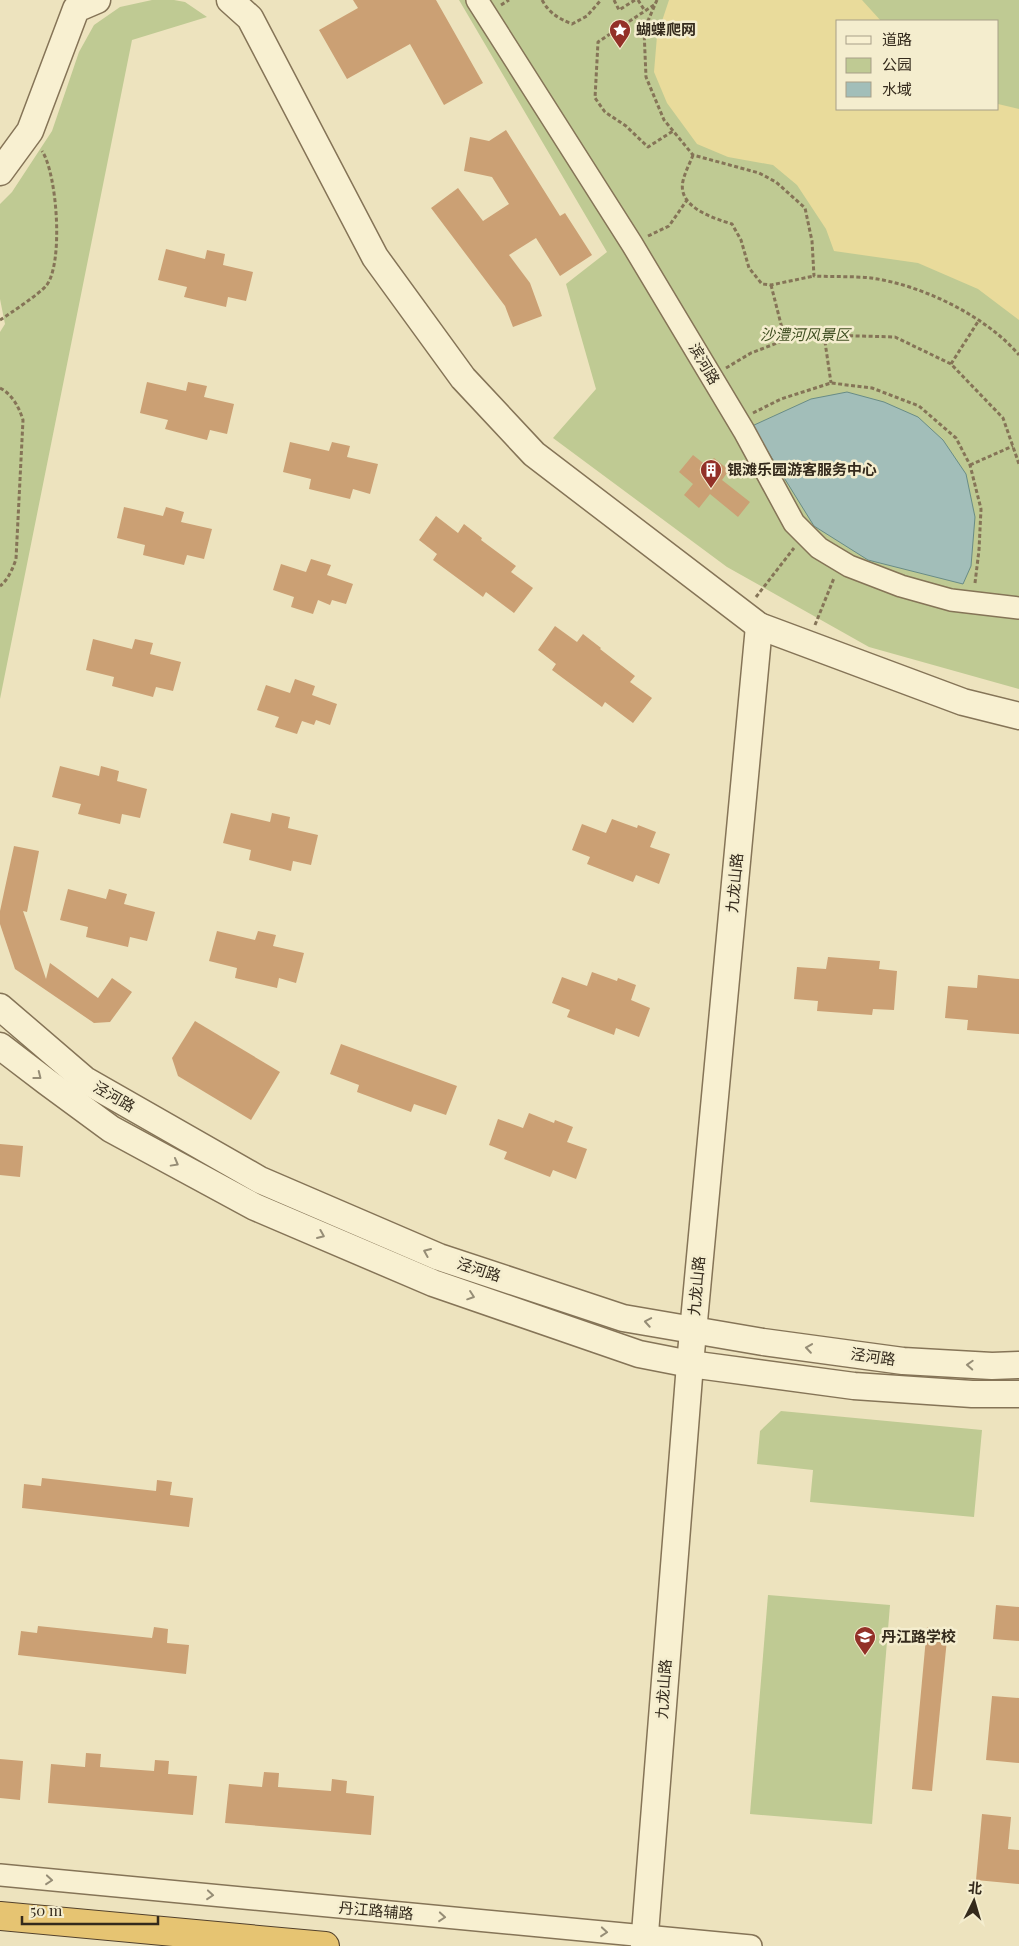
<svg xmlns="http://www.w3.org/2000/svg" width="1019" height="1946" viewBox="0 0 1019 1946" font-family="'Playfair Display','Noto Sans SC',serif">
	<style>
		.green { fill: #bfca93; fill-rule: evenodd }
		.sand { fill: #e9db9b }
		.water { fill: #a2beb9; stroke: #698c86 }
		.building { fill: #cba074 }
		.lines { fill: none; stroke-linecap: round; stroke-linejoin: round }
		.minor-casing { stroke: #857457; stroke-width: 24 }
		.tertiary-casing { stroke: #857457; stroke-width: 29 }
		.trunk-casing { stroke: #52412c; stroke-width: 30 }
		.path { stroke: #857457; stroke-width: 3; stroke-dasharray: 4 2.5; stroke-linecap: butt }
		.minor { stroke: #f8f0d1; stroke-width: 21 }
		.tertiary { stroke: #f8f0d1; stroke-width: 26 }
		.trunk { stroke: #e6c472; stroke-width: 28 }
		.oneway { stroke: #968d76 }
		.labels { text-anchor: middle; stroke-width: 5; stroke-linejoin: round; paint-order: stroke }
		.poi-label { font-size: 15px; font-weight: bold; fill: #342a1c; stroke: #f4edce; text-anchor: start }
		.park-label { font-size: 15px; font-style: italic; fill: #415023; stroke: #f4edce }
		.street-label { font-size: 15px; fill: #342a1c; stroke: #f4edce }
	</style>
	<rect width="100%" height="100%" fill="#ede3be"/>
	<g class="green">
		<polygon points="152,0 174,0 185,2 207,17 132,40 0,699 0,332 5,324 0,299 0,204 12,192 52,131 79,52 94,25 120,7"/>
		<path d="M459 0H1019V689L869 647 727 567 553 438 596 389 566 284 607 252ZM838 21H998V109H838Z"/>
		<polygon points="781,1411 982,1430 974,1517 810,1502 813,1470 757,1464 760,1431"/>
		<polygon points="768,1595 890,1605 872,1824 750,1814"/>
	</g>
	<polygon class="sand" points="669,0 862,0 881,21 838,21 838,109 998,109 998,104 1019,109 1019,320 978,289 918,263 834,251 826,229 797,185 773,165 728,157 697,144 667,103 654,72 657,36"/>
	<polygon class="water" points="847,392 884,402 918,417 943,440 966,474 975,517 971,566 963,584 868,560 814,526 752,426 811,399"/>
	<g class="building">
		<polygon points="353,0 436,0 483,83 444,105 410,44 347,79 319,30 358,8"/>
		<polygon points="506,130 560,216 565,213 592,255 560,276 536,238 509,255 530,283 542,316 513,327 505,306 431,208 458,188 483,221 509,204 492,177 464,171 470,137 489,141"/>
		<polygon points="166,249 205,259 207,250 225,254 223,265 253,272 246,301 228,297 226,307 184,297 187,287 158,280"/>
		<polygon points="147,382 186,391 188,382 207,386 204,397 234,404 227,434 210,430 207,440 165,429 168,420 140,413"/>
		<polygon points="290,442 329,451 332,442 350,446 347,457 378,464 370,494 353,489 350,499 309,489 311,479 283,472"/>
		<polygon points="693,455 707,466 714,458 729,470 722,480 750,502 738,517 710,494 699,508 684,495 693,484 679,472"/>
		<polygon points="124,507 163,516 166,507 184,512 181,522 212,529 204,559 187,555 184,565 143,555 145,545 117,538"/>
		<polygon points="436,516 458,533 464,524 482,538 481,540 516,566 511,572 533,588 514,613 486,592 483,597 433,560 437,554 419,540"/>
		<polygon points="311,559 331,565 327,575 353,584 346,604 332,600 330,605 318,600 313,614 291,607 294,597 273,590 281,564 306,572"/>
		<polygon points="555,626 577,642 583,634 601,648 600,649 635,676 630,682 652,698 633,723 605,702 602,707 552,670 556,664 538,650"/>
		<polygon points="93,639 132,649 135,639 153,643 150,654 181,662 173,691 156,687 153,697 112,686 114,677 86,670"/>
		<polygon points="295,679 315,686 312,695 337,704 330,725 316,720 314,725 302,721 297,734 275,727 279,717 257,710 266,685 290,693"/>
		<polygon points="60,766 99,776 101,766 119,771 117,781 147,789 140,818 122,814 120,824 78,814 81,804 52,797"/>
		<polygon points="231,813 270,822 272,813 290,817 288,828 318,835 311,865 293,861 291,871 249,860 251,850 223,843"/>
		<polygon points="612,819 637,828 638,825 656,832 650,847 670,854 659,884 636,875 633,882 587,864 590,857 572,850 582,824 606,833"/>
		<polygon points="14,846 39,851 27,912 23,911 46,979 50,963 98,998 112,978 132,992 110,1022 94,1023 15,969 0,924 0,911"/>
		<polygon points="68,889 106,899 109,889 127,894 124,904 155,912 147,941 130,937 128,947 86,937 88,927 60,920"/>
		<polygon points="217,931 255,940 258,931 276,935 273,946 304,953 296,983 279,978 277,988 235,978 237,968 209,961"/>
		<polygon points="828,957 880,961 879,969 897,971 894,1010 873,1009 872,1015 817,1011 818,1001 794,999 797,967 826,969"/>
		<polygon points="592,972 617,981 618,978 636,985 631,1000 650,1008 639,1037 616,1028 614,1035 567,1017 570,1010 552,1003 562,977 587,986"/>
		<polygon points="978,975 1019,979 1019,1034 967,1030 968,1020 945,1018 948,986 977,988"/>
		<polygon points="195,1021 280,1072 251,1120 178,1076 172,1058"/>
		<polygon points="341,1044 457,1086 446,1115 414,1104 411,1112 357,1092 359,1085 330,1074"/>
		<polygon points="529,1113 554,1123 555,1120 573,1127 567,1142 587,1149 576,1179 553,1170 550,1177 504,1159 507,1152 489,1145 498,1119 523,1128"/>
		<polygon points="0,1144 23,1146 20,1177 0,1175"/>
		<polygon points="42,1478 156,1491 157,1480 172,1482 170,1495 193,1498 189,1527 22,1508 24,1484 41,1486"/>
		<polygon points="996,1605 1019,1607 1019,1641 993,1639"/>
		<polygon points="38,1626 152,1638 154,1627 168,1629 167,1643 189,1645 186,1674 18,1655 21,1631 37,1633"/>
		<polygon points="927,1627 948,1629 932,1791 912,1789"/>
		<polygon points="992,1696 1019,1698 1019,1763 986,1760"/>
		<polygon points="86,1753 101,1754 100,1767 154,1771 155,1760 169,1761 168,1774 197,1776 193,1815 48,1803 51,1764 85,1767"/>
		<polygon points="0,1759 23,1761 20,1800 0,1798"/>
		<polygon points="264,1772 279,1773 278,1787 331,1791 332,1779 347,1781 346,1793 374,1796 371,1835 225,1823 229,1784 262,1787"/>
		<polygon points="982,1814 1011,1817 1008,1849 1019,1850 1019,1884 976,1880"/>
	</g>
	<g class="lines">
		<g class="minor-casing">
			<g id="minor">
				<polyline points="477,0 632,244 744,431 794,523 819,548 849,566 901,586 951,600 1019,608"/>
				<polyline points="0,1875 751,1946"/>
			</g>
		</g>
		<g class="tertiary-casing">
			<g id="tertiary">
				<polyline points="230,0 250,18 375,257 463,378 534,454 759,626 963,702 1019,716"/>
				<polyline points="0,172 30,131 76,9 97,0"/>
				<polyline points="0,1007 85,1080 260,1180 439,1257 623,1318 763,1342 903,1361 992,1366 1019,1365"/>
				<polyline points="0,1046 47,1082 111,1129 255,1207 433,1283 639,1354 690,1364 854,1386 972,1394 1019,1394"/>
				<polyline points="644,1946 690,1364 759,626"/>
			</g>
		</g>
		<g class="trunk-casing">
			<polyline id="trunk" points="0,1916 325,1946"/>
		</g>
		<g class="path">
			<path d="M542 0C550 14 558 18 572 24L587 16 601 0"/>
			<polyline points="614,0 619,10 635,0"/>
			<polyline points="638,0 645,11"/>
			<path d="M657 0 644 30 646 77 664 120 693 155 759 173 776 182 805 208 812 241 814 276C833 277 853 276 871 278 922 285 986 316 1019 355"/>
			<polyline points="501,5 509,0"/>
			<polyline points="654,5 598,42 595,98 605,112 626,126 648,147 673,131"/>
			<path d="M693 155C690 163 685 172 683 181 677 207 713 218 732 224L741 240 749 268 762 284 771 285 814 276"/>
			<polyline points="648,236 669,226 687,200"/>
			<polyline points="771,285 785,340"/>
			<path d="M0 320C11 313 39 294 46 286 64 264 57 173 42 151"/>
			<polyline points="824,335 831,383"/>
			<polyline points="951,364 979,320"/>
			<polyline points="726,368 751,353 785,340 824,335 895,337 951,364 1003,418 1019,464"/>
			<path d="M0 388C12 394 19 407 23 420L16 559C13 568 8 580 0 586"/>
			<polyline points="753,413 781,399 831,383 872,388 919,406 956,438 970,465 981,509 979,550 975,583"/>
			<polyline points="970,465 1013,446"/>
			<polyline points="756,597 794,548"/>
			<polyline points="815,625 834,578"/>
		</g>
		<use href="#minor" class="minor"/>
		<use href="#tertiary" class="tertiary"/>
		<use href="#trunk" class="trunk"/>
	</g>
	<defs><path id="oneway-chevron" d="M-2-3.5L2.5 0L-2 3.5" fill="none" stroke-width="1.6" stroke-linecap="round" stroke-linejoin="round" transform="scale(1.25)"/></defs>
	<g class="oneway">
		<use href="#oneway-chevron" transform="translate(38 1076) rotate(38)"/>
		<use href="#oneway-chevron" transform="translate(175 1163) rotate(29)"/>
		<use href="#oneway-chevron" transform="translate(321 1235) rotate(23)"/>
		<use href="#oneway-chevron" transform="translate(427 1252) rotate(-157)"/>
		<use href="#oneway-chevron" transform="translate(471 1296) rotate(19)"/>
		<use href="#oneway-chevron" transform="translate(648 1322) rotate(-170)"/>
		<use href="#oneway-chevron" transform="translate(809 1348) rotate(-172)"/>
		<use href="#oneway-chevron" transform="translate(970 1365) rotate(-177)"/>
		<use href="#oneway-chevron" transform="translate(49 1880) rotate(5)"/>
		<use href="#oneway-chevron" transform="translate(210 1895) rotate(5)"/>
		<use href="#oneway-chevron" transform="translate(442 1917) rotate(5)"/>
		<use href="#oneway-chevron" transform="translate(604 1932) rotate(5)"/>
	</g>
	<defs>
		<g id="sight-pin" transform="scale(1.125)"><path d="M0 17L-7.5 6A9.5 9.5 0 1 1 7.5 6Z" fill="#933128" stroke="#f4edce"/><path d="M0-6L1.8-2.2L6-1.7L2.9 1.2L3.7 5.4L0 3.3L-3.7 5.4L-2.9 1.2L-6-1.7L-1.8-2.2Z" fill="#fff"/></g>
		<g id="building-pin" transform="scale(1.125)"><path d="M0 17L-7.5 6A9.5 9.5 0 1 1 7.5 6Z" fill="#933128" stroke="#f4edce"/><path d="M-4-6H4V6H1V3H-1V6H-4ZM-2.5-4.3h1.7v1.8h-1.7ZM.8-4.3h1.7v1.8H.8ZM-2.5-1h1.7V.8h-1.7ZM.8-1h1.7V.8H.8Z" fill="#fff"/></g>
		<g id="school-pin" transform="scale(1.125)"><path d="M0 17L-7.5 6A9.5 9.5 0 1 1 7.5 6Z" fill="#933128" stroke="#f4edce"/><path d="M0-5L7-2L0 1L-7-2ZM-4 1L0 2.5L4 1V4Q0 6-4 4Z" fill="#fff"/></g>
	</defs>
	<g fill-rule="evenodd">
		<use href="#sight-pin" x="620" y="30"/>
		<use href="#building-pin" x="711" y="470"/>
		<use href="#school-pin" x="865" y="1637"/>
	</g>
	<g class="labels">
		<g class="poi-label">
			<text x="636" y="35">蝴蝶爬网</text>
			<text x="727" y="475">银滩乐园游客服务中心</text>
			<text x="881" y="1642">丹江路学校</text>
		</g>
		<g class="park-label">
			<text x="805" y="340">沙澧河风景区</text>
		</g>
		<g class="street-label">
			<text transform="translate(704 364) rotate(59)" y="5">滨河路</text>
			<text transform="translate(735 883) rotate(-85)" y="5">九龙山路</text>
			<text transform="translate(114 1097) rotate(30)" y="5">泾河路</text>
			<text transform="translate(479 1270) rotate(18)" y="5">泾河路</text>
			<text transform="translate(697 1286) rotate(-85)" y="5">九龙山路</text>
			<text transform="translate(873 1357) rotate(8)" y="5">泾河路</text>
			<text transform="translate(664 1689) rotate(-86)" y="5">九龙山路</text>
			<text transform="translate(376 1911) rotate(5)" y="5">丹江路辅路</text>
		</g>
	</g>
	<rect x="836" y="20" width="162" height="90" fill="#f4edce" stroke="#a79f87"/>
	<rect x="846" y="36" width="25" height="8" fill="#f8f0d1" stroke="#a79f87"/>
	<text x="882" y="45" font-size="15" fill="#342a1c">道路</text>
	<rect x="846" y="58" width="25" height="15" fill="#bfca93" stroke="#a79f87"/>
	<text x="882" y="70" font-size="15" fill="#342a1c">公园</text>
	<rect x="846" y="82" width="25" height="15" fill="#a2beb9" stroke="#a79f87"/>
	<text x="882" y="95" font-size="15" fill="#342a1c">水域</text>
	<g transform="translate(974 1901) rotate(5)" stroke="#f4edce" stroke-width="4" paint-order="stroke">
	<path d="M0-4L9 19L0 12L-9 19Z" fill="#342a1c"/>
	<text y="-8" font-size="14" font-weight="bold" text-anchor="middle" fill="#342a1c">北</text>
	</g>
	<path d="M22 1916v8h136v-8" fill="none" stroke="#342a1c" stroke-width="2.5"/>
	<text x="30" y="1916" font-size="15" fill="#342a1c" stroke="#f4edce" stroke-width="4" paint-order="stroke">50 m</text>
</svg>
